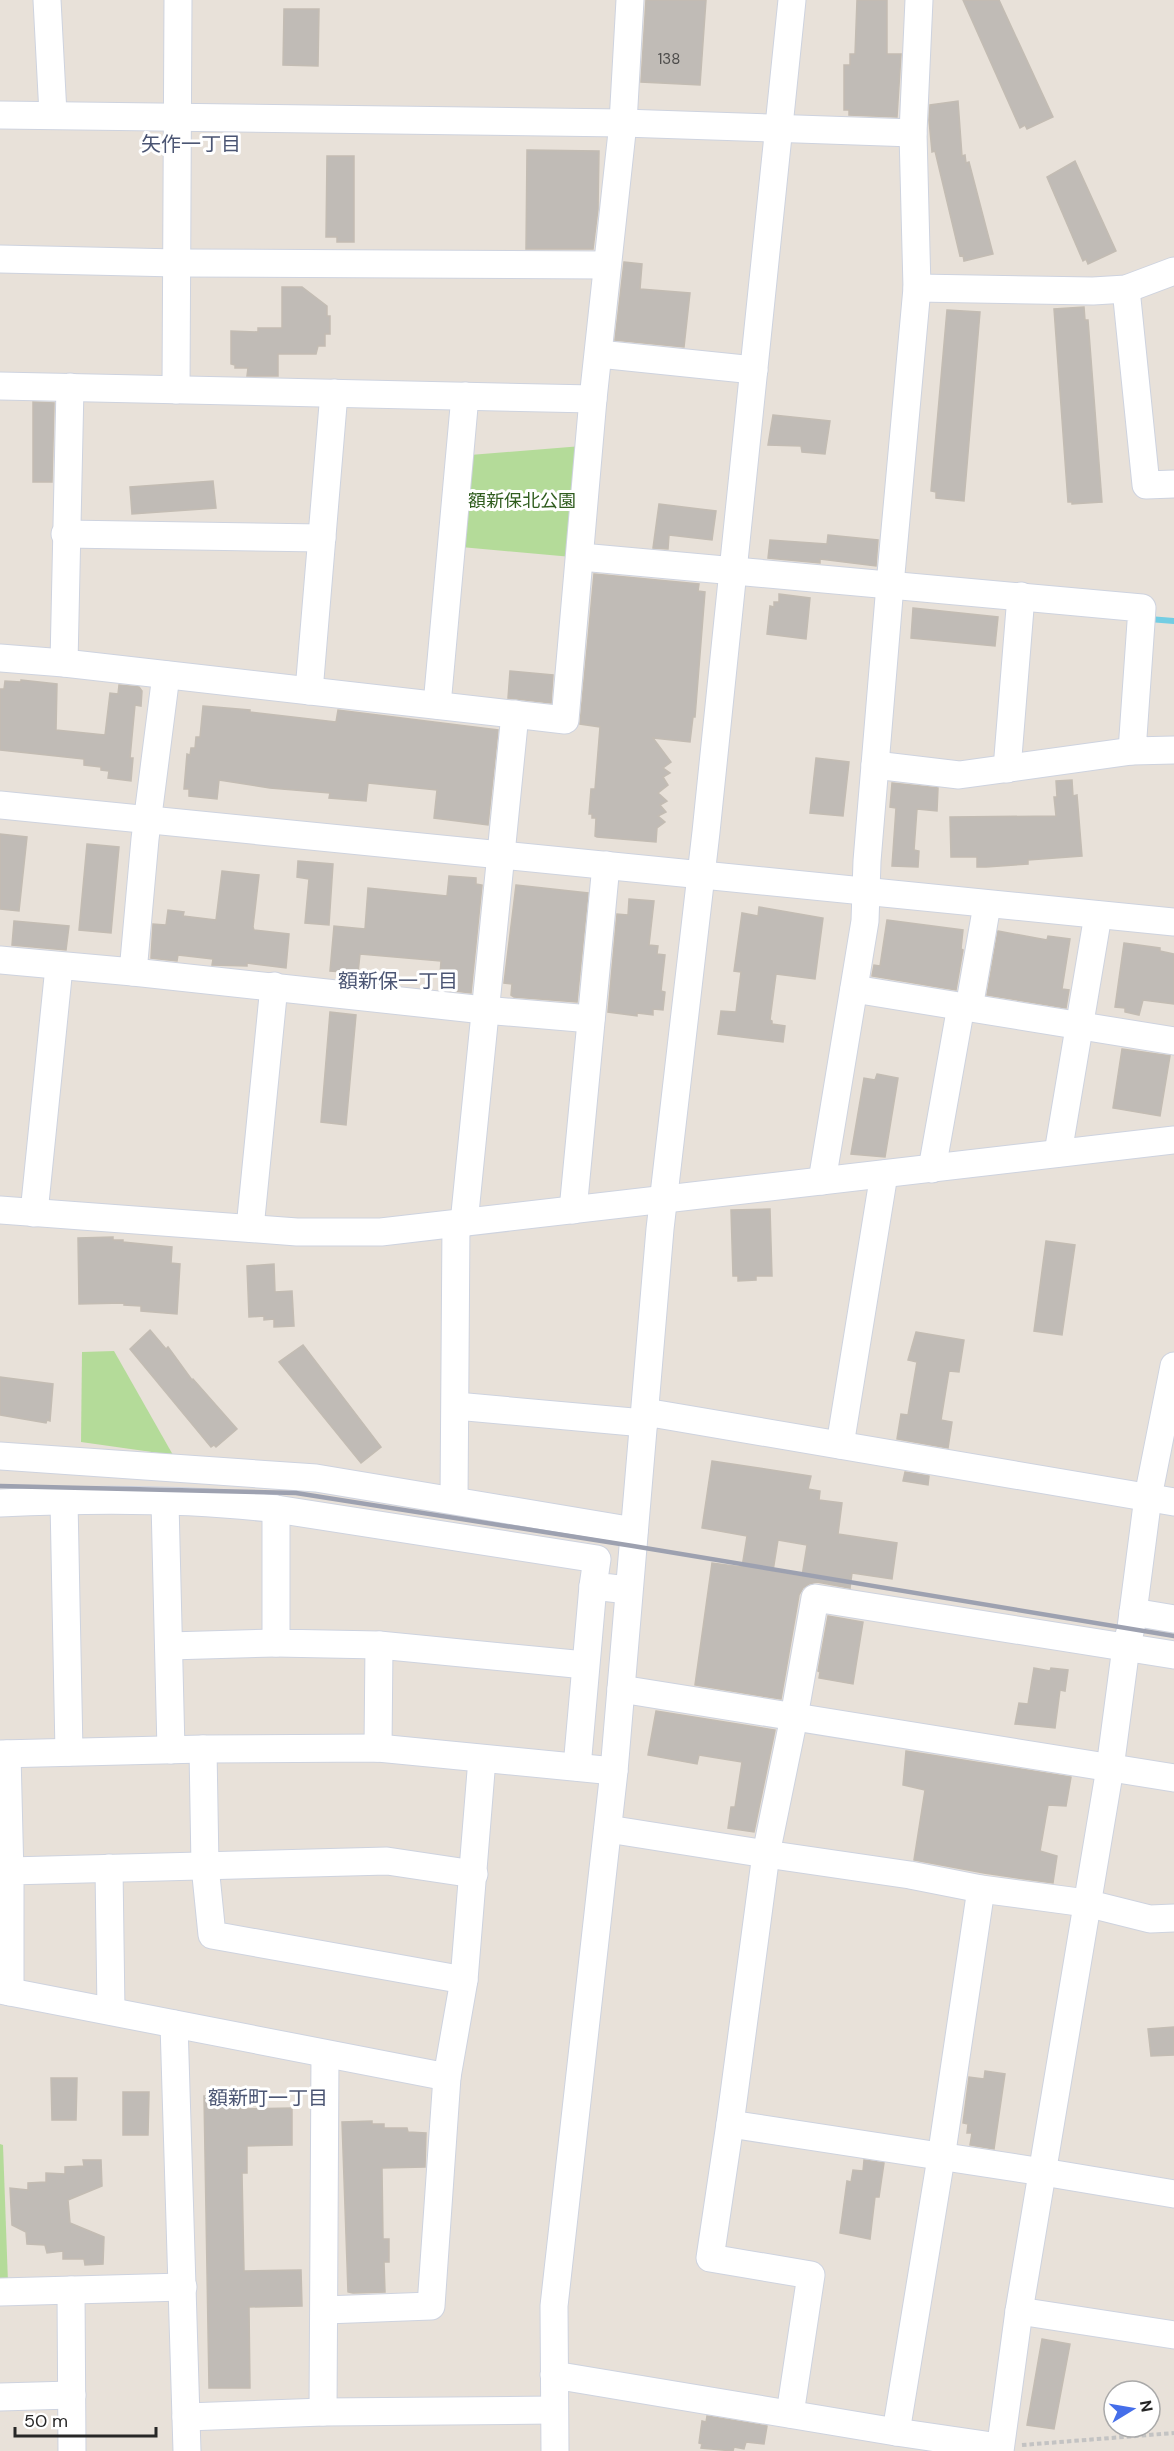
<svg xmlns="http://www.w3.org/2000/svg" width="1174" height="2451" viewBox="0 0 1174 2451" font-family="'DM Sans','Noto Sans JP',sans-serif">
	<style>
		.green { fill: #b4db99 }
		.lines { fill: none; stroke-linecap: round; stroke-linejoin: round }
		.stream { stroke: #73cde3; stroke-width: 6 }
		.building { fill: #c0bbb6; stroke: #c3bcb3; stroke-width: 1.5; fill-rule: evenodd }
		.minor-casing { stroke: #ced3df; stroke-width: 29 }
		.path { stroke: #c3c3c3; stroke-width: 4; stroke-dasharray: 4.5 3; stroke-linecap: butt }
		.minor { stroke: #fff; stroke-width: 27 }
		.rail { stroke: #9da1b0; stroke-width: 4.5 }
		.labels { text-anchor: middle; stroke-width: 6; stroke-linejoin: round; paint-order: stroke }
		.number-label { font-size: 15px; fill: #4d4c4b }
		.park-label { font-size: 18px; fill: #2f5c1e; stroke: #fff }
		.neighbourhood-label { font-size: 20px; fill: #4b5573; stroke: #fff }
	</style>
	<rect width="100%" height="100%" fill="#e8e1d9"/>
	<g class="green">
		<polygon points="582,446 572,557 461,547 470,455"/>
		<polygon points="114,1351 173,1455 81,1442 82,1352"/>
		<polygon points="0,2144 3,2145 8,2283 0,2283"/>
	</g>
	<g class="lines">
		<polyline class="stream" points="1149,619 1174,621"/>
	</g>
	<g class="building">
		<polygon points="646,0 706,0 700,85 641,82"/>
		<polygon points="857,0 887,0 887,54 901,54 897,117 849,115 849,110 844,110 844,65 850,65 850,54 855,54"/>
		<polygon points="963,0 999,0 1053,117 1027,129 1025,125 1020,128"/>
		<polygon points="284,9 319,9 318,66 283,65"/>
		<polygon points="958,101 962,156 965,155 966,163 969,162 993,254 964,261 963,255 960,256 935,151 932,152 929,120 930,105"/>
		<polygon points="527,150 599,151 598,209 593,249 526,249"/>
		<polygon points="327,156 354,156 354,242 337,242 337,237 326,237"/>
		<polygon points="1075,161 1116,251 1088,264 1086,259 1083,261 1047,177"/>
		<polygon points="624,262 642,264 640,289 690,293 684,347 615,340"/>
		<polygon points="282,287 302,287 327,306 327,316 330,316 330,334 325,334 325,346 318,346 316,354 278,354 278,376 247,376 248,368 235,368 235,365 231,364 231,331 258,332 258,328 282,328"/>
		<polygon points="1084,307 1085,320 1088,320 1102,502 1072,504 1072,502 1068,502 1054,309"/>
		<polygon points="947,310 980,312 964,501 936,498 936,492 931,491"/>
		<polygon points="33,402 54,403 52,482 33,482"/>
		<polygon points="773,415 830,421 825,454 802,452 801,446 768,445"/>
		<polygon points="213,481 216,508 132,514 130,487"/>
		<polygon points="659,504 716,511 712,540 669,535 668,549 653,548"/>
		<polygon points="828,535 878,540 876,566 820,559 820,563 768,558 770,540 827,544"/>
		<polygon points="594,574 699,584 698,591 705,592 695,717 693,717 690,742 653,738 671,762 663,768 670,773 663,777 668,785 658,793 667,801 660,805 666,812 658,816 665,822 657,828 656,842 597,837 595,836 596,818 592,818 592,814 589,814 591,789 595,789 600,727 580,724"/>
		<polygon points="779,594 810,598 806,639 767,634 770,606 774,607 774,602 779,602"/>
		<polygon points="913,608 998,617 995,646 911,638"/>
		<polygon points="510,671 553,675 551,703 508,698"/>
		<polygon points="21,680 57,684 56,730 105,735 110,693 118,694 119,685 139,687 142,691 141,706 135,705 130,758 133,758 131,781 108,778 109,771 101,770 101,767 84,765 84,759 0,750 0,689 4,689 5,681 21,682"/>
		<polygon points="203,706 250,710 250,712 336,722 338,710 498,730 488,825 434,818 437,790 368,783 366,801 329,798 330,793 270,788 219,780 217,799 189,796 189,789 184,789 187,754 190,755 191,748 195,748 196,737 200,737"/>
		<polygon points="816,758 849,762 843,816 810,813"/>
		<polygon points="1072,780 1073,796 1077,795 1082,856 1028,860 1028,864 986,867 977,867 977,857 951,857 950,817 1056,816 1054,797 1057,797 1056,781"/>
		<polygon points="892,783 938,788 937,811 917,809 914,850 919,851 918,867 892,866 896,808 890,807"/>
		<polygon points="0,834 27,837 19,911 0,909"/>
		<polygon points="87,844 119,847 111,933 79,930"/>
		<polygon points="298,861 333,864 329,925 305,923 309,879 297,877"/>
		<polygon points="222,871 259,875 253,927 254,930 289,934 286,968 247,963 247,966 212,965 213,959 178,955 177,961 151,958 153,924 166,925 168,910 184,912 183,916 216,920"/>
		<polygon points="449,876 476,878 476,884 482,885 471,993 439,989 441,961 360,954 358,973 330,971 334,926 365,929 368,888 447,896"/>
		<polygon points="516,885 588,893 577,1002 514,997 511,995 512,984 504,983"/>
		<polygon points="629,899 654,901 649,945 658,946 657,954 665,955 661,991 665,992 663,1010 653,1009 653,1015 637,1013 637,1016 608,1012 617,914 628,915"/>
		<polygon points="759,907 823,918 815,979 776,974 770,1020 772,1021 772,1024 785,1026 783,1042 718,1034 721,1011 736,1012 741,972 734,971 742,913 758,916"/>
		<polygon points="887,920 963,930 961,949 963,950 956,990 872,976 874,965 880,966"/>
		<polygon points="14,921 69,926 66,950 12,945"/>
		<polygon points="998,931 1047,940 1048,936 1070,939 1062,989 1069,990 1066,1008 987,995"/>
		<polygon points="1124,943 1160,948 1160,951 1174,954 1174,1004 1143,1000 1139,1015 1125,1012 1125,1008 1115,1007"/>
		<polygon points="330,1012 356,1015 346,1125 321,1122"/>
		<polygon points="1122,1049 1170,1056 1160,1116 1113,1108"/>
		<polygon points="877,1074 898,1078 885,1157 851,1154 864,1078 875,1080"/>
		<polygon points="770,1209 772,1276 756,1276 756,1280 738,1281 738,1276 733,1276 731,1210"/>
		<polygon points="113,1237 113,1240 123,1240 123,1242 172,1247 171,1263 180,1264 177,1314 141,1311 141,1306 124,1305 124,1303 79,1304 78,1238"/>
		<polygon points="1046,1241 1075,1245 1062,1335 1034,1331"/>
		<polygon points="274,1264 275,1292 292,1291 294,1326 274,1327 274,1319 264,1320 264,1316 249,1317 247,1266"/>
		<polygon points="150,1330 166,1349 168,1347 192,1380 193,1379 237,1429 216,1447 214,1445 211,1447 130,1349"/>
		<polygon points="916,1332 964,1340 959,1372 949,1371 941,1420 952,1422 948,1448 897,1439 901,1414 908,1415 917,1362 908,1360"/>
		<polygon points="303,1345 381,1447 361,1463 279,1362"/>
		<polygon points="0,1377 53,1384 50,1421 47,1420 46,1423 0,1415"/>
		<path d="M712 1461 811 1476 808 1489 820 1491 819 1500 842 1503 838 1534 897 1543 892 1579 852 1573 850 1588 817 1582 809 1584 803 1588 799 1595 781 1699 695 1685 712 1563 742 1567 747 1536 702 1528ZM778 1540 807 1545 802 1576 773 1571Z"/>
		<polygon points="905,1472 929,1476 928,1485 903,1481"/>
		<polygon points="828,1616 863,1622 853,1684 819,1678 820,1672 818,1671"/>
		<polygon points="1034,1668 1050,1671 1051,1668 1068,1670 1065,1691 1060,1690 1055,1728 1015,1724 1019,1703 1028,1704"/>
		<polygon points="656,1711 775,1730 754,1832 728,1828 731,1807 735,1807 742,1762 699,1755 697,1764 648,1755"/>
		<polygon points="906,1751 1071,1777 1066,1806 1048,1805 1040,1851 1057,1856 1053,1883 984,1873 914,1860 925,1790 903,1785"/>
		<polygon points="1174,2027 1174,2055 1151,2056 1148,2029"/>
		<polygon points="985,2071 1005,2074 994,2149 970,2145 972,2133 967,2133 968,2124 963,2123 969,2077 984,2079"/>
		<polygon points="51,2078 77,2078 76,2120 52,2120"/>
		<polygon points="123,2092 149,2092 148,2135 123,2135"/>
		<polygon points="240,2095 240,2109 292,2108 292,2145 247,2146 247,2173 242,2173 244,2271 301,2270 302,2306 249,2307 250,2388 209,2388 204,2096"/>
		<polygon points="372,2121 372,2124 384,2124 384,2128 407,2128 408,2132 426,2133 425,2167 382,2168 383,2239 389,2239 389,2262 384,2262 385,2292 353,2293 348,2292 342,2122"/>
		<polygon points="83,2160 101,2160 102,2186 68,2200 70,2223 104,2237 103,2264 85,2265 84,2259 63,2259 63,2251 47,2253 45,2245 27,2244 26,2232 12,2225 10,2188 28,2190 28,2183 46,2182 46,2173 65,2174 65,2167 84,2166"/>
		<polygon points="864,2160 884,2163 879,2197 875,2197 870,2239 840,2233 847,2181 851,2182 853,2170 863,2171"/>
		<polygon points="1042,2339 1070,2344 1054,2429 1027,2425"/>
		<polygon points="707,2416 767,2426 764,2444 746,2442 744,2449 734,2447 733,2451 701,2448 702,2444 699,2443 702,2421 706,2422"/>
	</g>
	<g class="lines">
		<g class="minor-casing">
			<g id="minor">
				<polyline points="47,0 53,114"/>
				<polyline points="0,115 623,123 913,133"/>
				<polyline points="0,259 177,263 607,265"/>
				<polyline points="917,288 913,133 919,0"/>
				<polyline points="1126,289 1146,485 1174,484"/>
				<polyline points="599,354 754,370"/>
				<polyline points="0,386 593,399"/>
				<polyline points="176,390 178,0"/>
				<polyline points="65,534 322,538"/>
				<polyline points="581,557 1142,608 1132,751 1174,750"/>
				<polyline points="0,658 64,663 565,720 593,399 623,123 630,0"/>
				<polyline points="64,663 70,387"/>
				<polyline points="309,691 334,393"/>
				<polyline points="437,705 465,396"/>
				<polyline points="875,765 959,775 1132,751"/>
				<polyline points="1007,769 1021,596"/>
				<polyline points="0,805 1174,922"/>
				<polyline points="0,960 133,972 145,839 166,675"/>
				<polyline points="133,972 484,1010 591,1019"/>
				<polyline points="854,989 1174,1041"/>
				<polyline points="969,1008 987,905"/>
				<polyline points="1058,1153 1098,915"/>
				<polyline points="932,1169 961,1006"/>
				<polyline points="822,1181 865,921 867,861 890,585 917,288 1093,291 1126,289 1174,271"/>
				<polyline points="0,1210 297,1232 381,1232 1174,1140"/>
				<polyline points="573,1210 606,865"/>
				<polyline points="34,1213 59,967"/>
				<polyline points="464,1223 515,714"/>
				<polyline points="250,1228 274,986"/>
				<polyline points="456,1406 644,1423"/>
				<polyline points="645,1412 1174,1502"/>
				<polyline points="840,1445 884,1174"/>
				<polyline points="0,1456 316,1478 634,1531"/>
				<polyline points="454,1500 456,1224"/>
				<polyline points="64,1501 69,1752"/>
				<polyline points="165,1502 171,1750"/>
				<path d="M0 1503C90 1499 187 1498 276 1509L597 1559 593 1586 628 1590"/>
				<polyline points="276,1509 276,1643 379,1645 378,1748"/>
				<polyline points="1133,1612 1174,1619"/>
				<polyline points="379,1645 585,1665"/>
				<polyline points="169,1646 276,1643"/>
				<polyline points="1174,1655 815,1598 794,1717 766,1854 910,1875 981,1889 1086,1903 1150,1919 1174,1918"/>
				<polyline points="621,1689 1174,1778"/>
				<polyline points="203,1749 205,1866 212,1935 464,1980"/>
				<polyline points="0,1754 203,1749 378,1748 614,1771"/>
				<polyline points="7,1754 10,1877"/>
				<polyline points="577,1767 593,1586"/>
				<polyline points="608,1829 766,1854 730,2124 1043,2172 1174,2194"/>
				<polyline points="109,1868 111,2011"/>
				<polyline points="0,1990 447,2077 464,1980 482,1759"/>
				<polyline points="10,1992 10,1871 387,1861 474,1874"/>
				<polyline points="174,2024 187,2451"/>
				<polyline points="730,2124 710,2258 811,2275 790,2414"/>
				<polyline points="71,2290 72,2451"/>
				<polyline points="0,2292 183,2287"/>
				<polyline points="325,2310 431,2306 447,2077"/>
				<polyline points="1019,2311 1174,2335"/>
				<polyline points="554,2375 896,2432 999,2447"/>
				<polyline points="0,2397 72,2395"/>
				<polyline points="323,2412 325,2054"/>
				<polyline points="186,2417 323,2412 554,2410"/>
				<polyline points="896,2432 941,2158 981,1889"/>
				<polyline points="555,2451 554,2306 614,1771 660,1229 706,832 792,0"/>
				<polyline points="1000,2451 1019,2311 1110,1768 1126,1647 1131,1628 1148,1497 1174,1366"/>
			</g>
		</g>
		<polyline class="path" points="1022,2445 1174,2433"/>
		<use href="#minor" class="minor"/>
		<polyline class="rail" points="0,1486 296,1493 633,1546 1174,1636"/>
	</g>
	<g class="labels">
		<g class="number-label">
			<text x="669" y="64">138</text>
		</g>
		<g class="park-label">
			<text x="522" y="507">額新保北公園</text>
		</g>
		<g class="neighbourhood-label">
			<text x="191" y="151">矢作一丁目</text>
			<text x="398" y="988">額新保一丁目</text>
			<text x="268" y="2105">額新町一丁目</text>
		</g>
	</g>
	<g transform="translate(1132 2409) rotate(79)"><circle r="28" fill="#ffffff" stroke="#a9a9a9" stroke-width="1.5"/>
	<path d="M0-4.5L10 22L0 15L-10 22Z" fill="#456eea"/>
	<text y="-9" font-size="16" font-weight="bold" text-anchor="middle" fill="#272727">N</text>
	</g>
	<path d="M15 2427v9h141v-9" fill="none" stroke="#272727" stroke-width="3"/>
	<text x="24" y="2427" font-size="18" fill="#272727" stroke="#ffffff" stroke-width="4.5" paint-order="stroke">50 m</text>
</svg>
